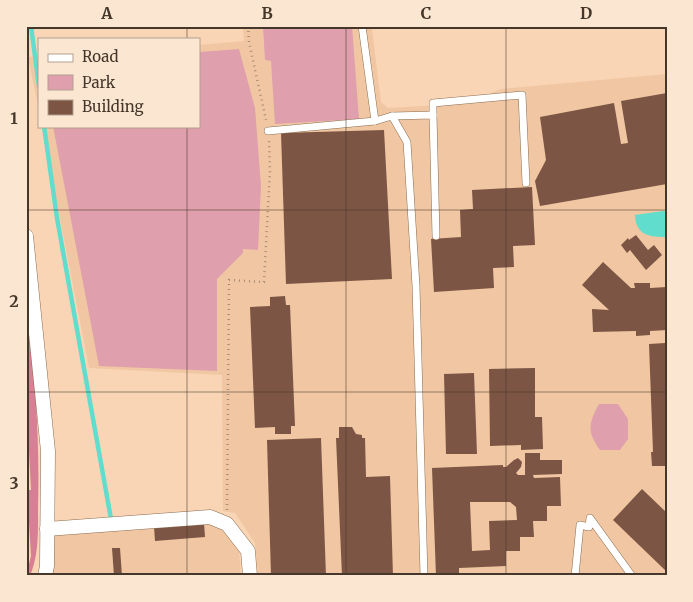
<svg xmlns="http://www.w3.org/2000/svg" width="693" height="602" viewBox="0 0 693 602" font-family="Merriweather,serif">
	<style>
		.built { fill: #f0c7a2 }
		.green { fill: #df9fad }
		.forest { fill: #d77f95 }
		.water { fill: #61ddcd }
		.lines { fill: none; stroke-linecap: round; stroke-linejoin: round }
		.stream { stroke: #61ddcd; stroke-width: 4.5 }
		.building { fill: #7c5545; fill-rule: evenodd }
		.lane-casing { stroke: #8b6c4f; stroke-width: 8 }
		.street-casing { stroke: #8b6c4f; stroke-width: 15 }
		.path { stroke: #a78d76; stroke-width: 2.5; stroke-dasharray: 1 4; stroke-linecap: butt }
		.lane { stroke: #fff; stroke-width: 7 }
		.street { stroke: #fff; stroke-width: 14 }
		.grid { fill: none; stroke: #45372a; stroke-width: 1; stroke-opacity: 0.55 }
		.neatline { fill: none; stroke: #45372a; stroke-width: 2 }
		.grid-label { font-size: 16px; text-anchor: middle; font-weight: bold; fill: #45372a }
	</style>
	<rect width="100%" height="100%" fill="#f9d5b5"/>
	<g class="built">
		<polygon points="243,26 383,26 372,29 381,102 388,108 439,105 480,98 501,89 667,74 667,576 258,576 255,543 235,513 223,511 222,375 89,368 42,126 199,126 199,45 244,41"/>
		<polygon points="39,56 39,110 28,57"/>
		<polygon points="205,521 219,525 239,550 241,576 51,576 54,564 53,533"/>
	</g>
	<g class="green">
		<polygon points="263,26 352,26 359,119 275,124 271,61 265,60"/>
		<polygon points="239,49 255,108 261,186 258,250 243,249 243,253 217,279 217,371 99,366 53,126 199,126 199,52"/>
		<path d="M599 404H618L628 419V439L620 450H600C587 432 588 424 599 404Z"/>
	</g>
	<path class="forest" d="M29 314C35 379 40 443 38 508 38 532 39 554 30 576H26L31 556 27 490H31L26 394V315Z"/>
	<path class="water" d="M663 211 667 212V237C650 237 636 236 635 215Z"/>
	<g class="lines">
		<g class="stream">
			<polyline points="31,26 39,86"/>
			<polyline points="44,126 57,218 111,519"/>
		</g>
	</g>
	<g class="building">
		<polygon points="667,93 667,184 540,206 535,181 546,160 540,117 614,103 621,144 628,143 621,101"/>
		<polygon points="384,130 392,279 286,284 281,133"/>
		<polygon points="532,187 535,245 513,246 514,267 493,268 494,288 434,292 431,239 461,237 460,210 473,209 472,190"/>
		<polygon points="636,235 648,250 654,245 662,255 646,270 630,250 627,253 621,245 628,238 629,240"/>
		<polygon points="603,262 631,288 635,288 634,283 650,283 650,288 667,287 667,330 650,331 650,335 636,336 636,331 593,332 592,309 609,310 582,285"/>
		<polygon points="285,296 286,305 290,305 295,426 291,426 291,434 275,434 275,427 255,428 250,307 270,306 270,297"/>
		<polygon points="665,343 667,466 652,466 651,452 653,452 649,344"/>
		<polygon points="535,368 535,417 542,417 543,449 521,450 521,445 490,446 489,369"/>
		<polygon points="474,373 477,454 446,454 444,374"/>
		<polygon points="339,427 352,427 356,434 362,435 362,438 365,438 366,477 390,476 393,576 342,576 336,438 339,438"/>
		<polygon points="321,438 326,576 271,576 267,440"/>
		<path d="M525 453H540V460H562V474L533 475 534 478 560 477 561 506H547V521H533L534 537H520V551H506V566L459 568V576H436L432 468 503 465V467H506L514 460 518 458 522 462 521 467 516 473 518 475H525ZM470 502H510L516 507 517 520 489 521 490 550 472 551Z"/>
		<polygon points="642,489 667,513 667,572 613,520"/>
		<polygon points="204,523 205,537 155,541 154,527"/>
		<polygon points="112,548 120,548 122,576 114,576"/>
	</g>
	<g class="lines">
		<g class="lane-casing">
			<g id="lane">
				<polyline points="362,26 375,121 392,116 407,142 416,286 424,576"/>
				<polyline points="433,115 433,103 522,95 526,183"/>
				<polyline points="392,116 433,115 436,236"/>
				<polyline points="268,131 375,121"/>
				<polyline points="575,576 580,525 589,527 590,518 632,576"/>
			</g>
		</g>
		<g class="street-casing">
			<g id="street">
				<polyline points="26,236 48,451 47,566 45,576"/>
				<polyline points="47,529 210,517 227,524 248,551 250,576"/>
			</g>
		</g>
		<g class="path">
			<polyline points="248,26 249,42 266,120"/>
			<polyline points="227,510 229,280 264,282 270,171 269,140"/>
		</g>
		<use href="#lane" class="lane"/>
		<use href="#street" class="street"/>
	</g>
	<path class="grid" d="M187 26V39M346 26V576M506 26V576M187 126V576M26 210H667M26 392H667"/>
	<rect width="693" height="602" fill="none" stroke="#fbe6d2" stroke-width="55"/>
	<rect x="38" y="38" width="162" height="90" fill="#fbe6d2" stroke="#b2a08f"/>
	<rect x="48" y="54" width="25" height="8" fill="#ffffff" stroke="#b2a08f"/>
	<text x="82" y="62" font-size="15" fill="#45372a">Road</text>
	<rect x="48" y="75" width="25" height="15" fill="#df9fad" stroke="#b2a08f"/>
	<text x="82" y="88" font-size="15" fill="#45372a">Park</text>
	<rect x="48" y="100" width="25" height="15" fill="#7c5545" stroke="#b2a08f"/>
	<text x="82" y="112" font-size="15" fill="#45372a">Building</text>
	<rect x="28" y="28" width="638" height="546" class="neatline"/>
	<g class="grid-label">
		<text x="107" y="19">A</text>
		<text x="267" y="19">B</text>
		<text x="426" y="19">C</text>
		<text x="586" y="19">D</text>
		<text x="14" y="124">1</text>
		<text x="14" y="307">2</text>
		<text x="14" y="489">3</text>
	</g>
</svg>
